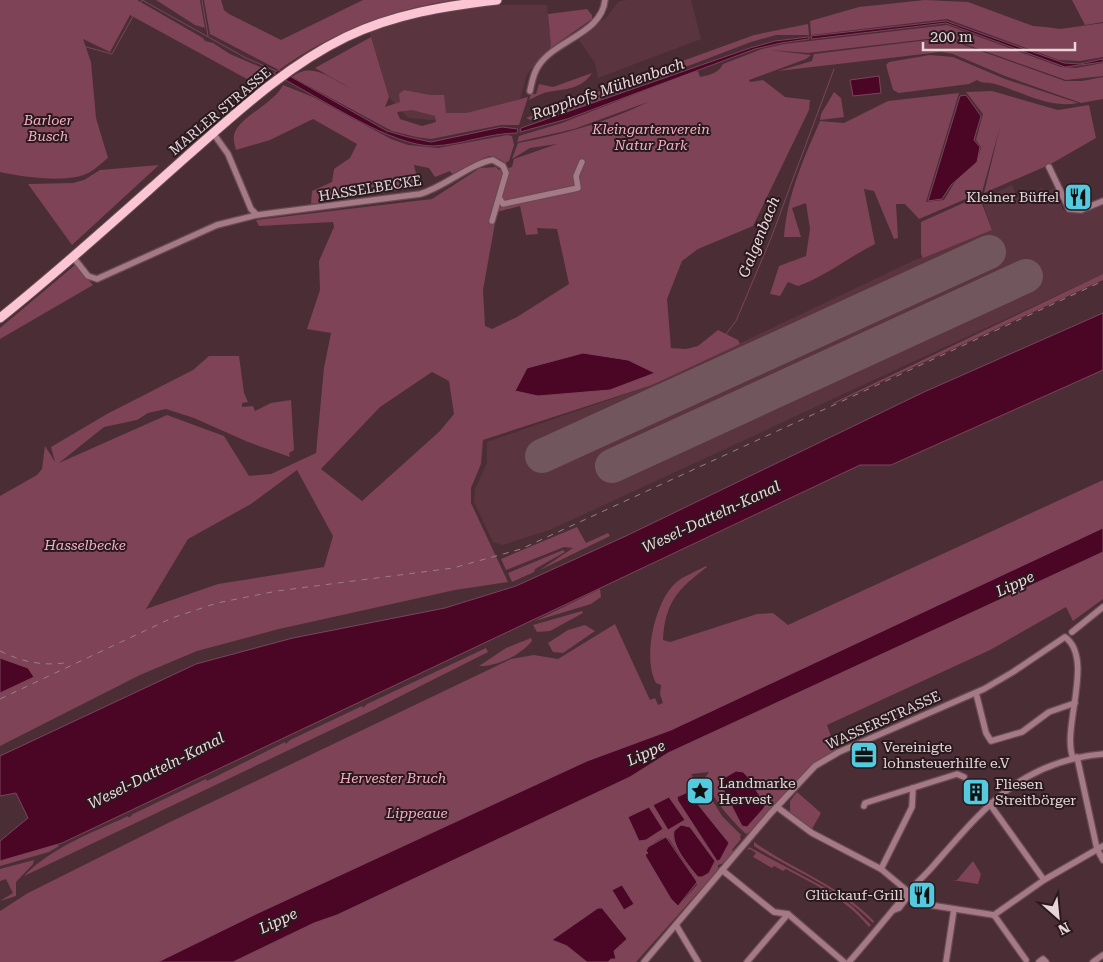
<svg xmlns="http://www.w3.org/2000/svg" width="1103" height="962" viewBox="0 0 1103 962" font-family="'Roboto Serif',serif">
	<style>
		.built { fill: #5a3540 }
		.green { fill: #7e4356; fill-rule: evenodd }
		.water { fill: #4c0625; stroke: #7b445b }
		.lines { fill: none; stroke-linecap: round; stroke-linejoin: round }
		.stream { stroke: #7b445b; stroke-width: 1 }
		.runway { stroke: #72565e; stroke-width: 34 }
		.street-casing { stroke: #674b54; stroke-width: 8 }
		.primary-casing { stroke: #674b54; stroke-width: 11 }
		.street { stroke: #a57985; stroke-width: 5.5 }
		.primary { stroke: #fbc5d4; stroke-width: 9 }
		.rail { stroke: #987f86; stroke-width: 1; stroke-dasharray: 6 6; stroke-linecap: butt }
		.labels { text-anchor: middle; stroke-width: 4; stroke-linejoin: round; paint-order: stroke }
		.street-label { font-size: 14px; fill: #e8d5da; stroke: #281a1e }
		.park-label { font-size: 14px; font-style: italic; fill: #faadc3; stroke: #281a1e }
		.poi-label { font-size: 14px; fill: #e8d5da; stroke: #281a1e; text-anchor: start }
		.water-label { font-size: 15px; font-style: italic; fill: #f3d8df; stroke: #281a1e }
	</style>
	<rect width="100%" height="100%" fill="#4b2d36"/>
	<g class="built">
		<polygon points="628,0 691,0 701,39 598,78 595,63 579,40 585,35 585,32 606,18 619,1"/>
		<polygon points="457,5 547,5 551,46 527,74 520,99 466,113 432,120 408,118 389,97 368,27"/>
		<polygon points="1012,185 1018,198 1042,188 1044,192 1055,188 1063,210 1069,213 1086,211 1103,204 1103,274 552,529 503,545 493,542 474,502 475,489 487,463 487,442 652,385 917,259 992,230 982,200"/>
	</g>
	<g class="green">
		<path d="M0 0H137L203 38 205 41 213 43 230 54 274 73 258 85 130 15 110 52 83 39 91 62 96 118 108 158C101 163 94 171 86 174 65 183 22 177 0 172Z"/>
		<polygon points="156,0 200,0 205,28 195,25"/>
		<path d="M204 0H221L224 10 229 14 281 40 363 0H454C392 9 330 33 279 70L210 34Z"/>
		<polygon points="925,0 968,2 1033,26 1046,27 1060,29 1103,23 1103,57 1080,61 1059,60 947,19 811,35 810,21 859,7"/>
		<polygon points="1072,0 1103,0 1103,22 1085,25"/>
		<polygon points="587,9 592,15 592,19 549,49 551,46 548,14"/>
		<polygon points="808,24 809,35 776,35 751,42 573,110 533,121 526,118 754,35"/>
		<path d="M947 25 1061 67 1076 68 1103 63V76L1066 80 945 37 808 53 770 50 811 55 806 59 749 80 750 82 763 80 785 97 810 100 809 110 753 226 698 249 682 261 667 299 671 348 686 349 698 346 718 330 738 340 740 344 652 385 483 440 481 464 471 488V503L508 582 455 590 279 629 197 651 140 675 0 746V693L34 677 0 658V496L37 475 42 469 45 446 55 462 51 447 107 414 193 370 209 356H239L244 393 248 402 242 403V407L253 406 255 411 271 403 291 400 294 450 289 453 290 457 248 442 194 418 166 409 148 413 137 420 104 427 59 463 167 415 224 436 249 476 271 474 316 453 324 368 331 333 307 329 320 290 319 261 334 227 333 222 259 226 256 220 432 199 480 168 496 167 499 170 512 167 514 159 557 144 530 148 512 159 518 143C562 135 607 122 648 102L574 129 517 142 519 136 562 123 689 73 698 71 700 77C709 75 719 73 723 64L762 49 784 44ZM520 206 526 235 538 234 537 228 557 229 569 284 517 317 492 329 485 326 483 290 497 212ZM432 372 449 381 454 414 440 431 362 501 321 469 380 407ZM297 470 333 536 324 567 218 584 146 609 188 539 251 504Z"/>
		<path d="M371 37 389 97 385 107 400 102 399 94 404 90 430 95H444L446 113H466L528 97 519 125H501L431 139 416 137 392 131 292 77C313 61 330 79 350 88L315 68ZM412 110 435 116 436 122 422 126 400 119 397 112Z"/>
		<polygon points="936,39 950,40 1065,81 1082,81 1103,77 1103,99 1081,103 1005,76 953,54 941,52 778,71 812,61 814,54"/>
		<path d="M930 55 953 57 1005 79 1078 103C1048 109 1023 92 995 84 988 82 982 84 977 80L969 84 899 93 893 90 886 65 889 62Z"/>
		<path d="M592 73C582 89 565 89 548 92 542 93 535 97 529 100L531 94H536L539 84 553 87Z"/>
		<path d="M283 85 313 97 391 139 408 145 438 148 507 135 512 136 514 145 509 161 505 163C501 160 496 156 490 156 483 157 459 171 454 176L450 171 435 177 429 168 414 165 419 187 311 204 312 191 332 182 334 169 350 158 357 144 313 119 270 140 236 150C235 146 233 140 234 135 238 117 274 104 283 85Z"/>
		<path d="M992 91 1058 110 1089 105 1096 138 1049 165 984 193 1000 127 982 192 919 219 905 204H896L898 238 894 239 874 191 864 189 875 244C849 257 826 276 798 286L788 282 780 296 770 294 779 266 806 256 810 229 806 203 792 208 801 237H784C787 195 804 158 820 121L844 123 888 101 959 93 926 202 944 200C948 194 951 188 955 182 968 167 977 168 981 147L976 140 983 114 966 92Z"/>
		<polygon points="834,92 841,98 844,117 820,120 821,114"/>
		<polygon points="159,165 72,245 28,184 73,183 84,180 100,170"/>
		<polygon points="979,196 992,230 923,258 921,254 921,222"/>
		<polygon points="75,265 93,285 0,339 0,328"/>
		<polygon points="1103,274 1103,280 833,404 833,403"/>
		<path d="M1103 480V599L1073 621 1066 607 990 650 827 725 836 751 805 772 747 839 745 838 750 832 746 834C728 817 715 801 704 779L709 772 691 774 695 780 692 784 698 787 703 785 722 816 741 835 740 837 741 839 732 850 733 851 743 840 745 841 724 863 718 865V870L636 962H608L616 947 623 943 602 908H598L553 940 567 946 587 962H0V911L28 893 168 823 511 659 534 655 558 659 615 624 650 700 655 698 658 705 663 703 660 694 661 685 656 683C642 659 655 598 678 581 686 575 697 571 706 566L707 567C678 589 665 602 663 640L670 642 757 614 773 613 788 625ZM736 771 747 827 742 826 719 781ZM688 792 717 831 729 842 720 860 717 861 678 801 677 797ZM649 807 663 829 646 840 639 841 628 817ZM681 825 700 843 715 861 709 873 702 877H698L683 856 674 831ZM662 838 669 839 696 880 697 885 678 906 671 899 645 855 648 853 646 850 648 847Z"/>
		<polygon points="577,527 586,543 608,533 610,536 540,570 573,548 564,547 506,570 501,559"/>
		<polygon points="563,550 565,552 535,569 534,572 512,582 508,573"/>
		<polygon points="600,589 601,597 591,604 535,621"/>
		<polygon points="582,611 583,613 550,631 537,632 533,625"/>
		<polygon points="585,625 595,631 563,653 553,652 548,643 568,630"/>
		<path d="M531 638 532 641C521 655 496 667 479 666L506 648Z"/>
		<path d="M486 648 488 652 373 710 24 876C52 847 92 833 128 816L129 818 133 814 206 779 207 781 285 742 286 744 290 740 362 706 363 708 367 704Z"/>
		<polygon points="797,792 821,813 812,829 790,812 790,801"/>
		<path d="M754 842C795 871 838 884 874 921L873 923C834 884 798 874 754 846Z"/>
		<polygon points="57,844 59,846 49,852 0,866 0,861"/>
		<path d="M749 847 831 891 852 906 871 925 869 927C846 899 817 886 786 869L783 871 774 866 772 868 753 857 756 853 750 849 747 850Z"/>
		<polygon points="34,860 33,864 16,882 16,896 0,901 13,893 6,879 0,881 0,869"/>
		<polygon points="973,861 981,874 978,884 952,880 957,880"/>
	</g>
	<g class="water">
		<polygon points="946,21 1064,63 1080,64 1103,59 1103,62 1065,67 946,23 812,39 811,36"/>
		<polygon points="809,37 809,39 781,43 755,49 567,119 520,132 521,128 750,48 775,41"/>
		<path d="M279 70 387 131 408 137 431 142 502 127 518 129 517 133C488 133 462 145 433 146 392 146 325 101 287 81L274 73Z"/>
		<polygon points="879,76 881,93 853,96 850,80"/>
		<polygon points="966,95 981,116 974,140 980,147 977,162 951,185 942,199 928,201 960,96"/>
		<polygon points="1103,313 1103,370 891,465 860,465 62,843 0,861 0,841 28,818 16,793 0,796 0,756 196,664 293,638 445,608 516,586 628,535 924,392"/>
		<polygon points="583,353 628,360 655,373 610,390 538,396 515,391 527,368"/>
		<polygon points="1103,528 1103,552 668,753 630,777 337,915 314,923 233,962 158,962 256,914 587,761 671,730"/>
		<polygon points="0,658 28,668 34,677 0,693"/>
		<polygon points="736,771 743,772 747,776 765,804 764,808 747,827 742,826 719,781"/>
		<polygon points="688,792 729,843 720,860 717,861 678,801 677,797"/>
		<polygon points="669,797 685,820 668,830 653,805"/>
		<polygon points="649,807 663,829 646,840 639,841 628,817"/>
		<path d="M681 825 690 827 715 861 709 873 702 877H698C689 866 671 846 674 831Z"/>
		<polygon points="666,837 697,882 678,906 671,899 645,855 648,853 646,851 648,847"/>
		<polygon points="622,885 634,904 624,910 612,890"/>
		<polygon points="598,908 602,908 627,939 614,951 616,959 611,959 608,962 587,962 567,946 552,940"/>
	</g>
	<g class="lines">
		<g class="stream">
			<polyline points="202,0 208,36"/>
			<polyline points="0,27 13,27 112,54 142,0 246,58 276,71"/>
			<polyline points="655,373 693,357 723,338 736,321 771,238 834,69"/>
			<polyline points="287,936 297,962"/>
		</g>
		<g class="runway">
			<polyline points="542,456 989,252"/>
			<polyline points="612,466 1026,276"/>
		</g>
		<g class="street-casing">
			<g id="street">
				<path d="M530 91C532 82 533 73 539 65 556 40 602 33 605 0"/>
				<polyline points="213,133 228,154 251,209 257,215"/>
				<polyline points="1049,167 1069,209 1081,210 1103,201"/>
				<polyline points="500,199 503,204 578,188 576,176 582,162"/>
				<path d="M73 257 88 276 97 279 217 225 257 215 420 194C443 188 473 162 493 160L503 166 506 173 492 221"/>
				<polyline points="1072,632 1103,607"/>
				<polyline points="976,693 986,733 991,741 1022,732 1049,712 1075,703"/>
				<polyline points="1077,757 1097,849 1103,860"/>
				<polyline points="989,803 1044,880"/>
				<polyline points="864,806 865,803 957,774 964,777"/>
				<polyline points="777,807 812,833 881,869 923,904 994,915 1044,880 1103,846"/>
				<polyline points="881,869 912,807 913,788"/>
				<polyline points="722,870 774,912 788,914 844,962"/>
				<polyline points="894,910 899,908 909,895"/>
				<polyline points="994,915 1026,960"/>
				<polyline points="676,925 698,962"/>
				<path d="M644 962 770 814 815 766 839 752 984 689 1013 672 1065 637C1095 659 1061 728 1073 758"/>
				<polyline points="747,962 788,914"/>
				<path d="M849 962C866 943 882 923 898 904 908 890 923 878 934 865 984 808 1021 761 1103 754"/>
				<polyline points="946,962 954,909"/>
				<polyline points="1039,962 1043,959 1046,962"/>
				<polyline points="1093,962 1103,955"/>
			</g>
		</g>
		<g class="primary-casing">
			<path id="primary" d="M0 318C64 267 125 211 186 157 236 113 286 66 346 37 394 14 445 6 497 0"/>
		</g>
		<use href="#street" class="street"/>
		<use href="#primary" class="primary"/>
		<g class="rail">
			<path d="M0 651C22 662 45 667 70 662"/>
			<polyline points="0,699 172,618 217,603 277,591 453,568 521,549 1103,281"/>
		</g>
	</g>
	<defs>
		<g id="restaurant-square" transform="scale(1.4375)"><rect x="-9" y="-9" width="18" height="18" rx="4" fill="#55cade" stroke="#281a1e"/><path d="M-5-6h1v4h1v-4h1v4h1v-4h1v5L-1.5 .5V6h-2V.5L-5-1ZM5-6V6H3V1.5H1.5Q1.5-4 5-6Z" fill="#111"/></g>
		<g id="office-square" transform="scale(1.4375)"><rect x="-9" y="-9" width="18" height="18" rx="4" fill="#55cade" stroke="#281a1e"/><path d="M-6-3h4V-5.5h4V-3h4V5H-6ZM-1-4.5V-3h2v-1.5ZM-6 0V1H6V0Z" fill="#111"/></g>
		<g id="sight-square" transform="scale(1.4375)"><rect x="-9" y="-9" width="18" height="18" rx="4" fill="#55cade" stroke="#281a1e"/><path d="M0-6L1.8-2.2L6-1.7L2.9 1.2L3.7 5.4L0 3.3L-3.7 5.4L-2.9 1.2L-6-1.7L-1.8-2.2Z" fill="#111"/></g>
		<g id="building-square" transform="scale(1.4375)"><rect x="-9" y="-9" width="18" height="18" rx="4" fill="#55cade" stroke="#281a1e"/><path d="M-4-6H4V6H1V3H-1V6H-4ZM-2.5-4.3h1.7v1.8h-1.7ZM.8-4.3h1.7v1.8H.8ZM-2.5-1h1.7V.8h-1.7ZM.8-1h1.7V.8H.8Z" fill="#111"/></g>
	</defs>
	<g fill-rule="evenodd">
		<use href="#restaurant-square" x="1078" y="197"/>
		<use href="#office-square" x="864" y="755"/>
		<use href="#sight-square" x="700" y="791"/>
		<use href="#building-square" x="976" y="792"/>
		<use href="#restaurant-square" x="922" y="895"/>
	</g>
	<g class="labels">
		<g class="street-label">
			<text transform="translate(220 111) rotate(-40)" y="5">MARLER STRASSE</text>
			<text transform="translate(370 188) rotate(-9)" y="5">HASSELBECKE</text>
			<text transform="translate(883 720) rotate(-24)" y="5">WASSERSTRASSE</text>
		</g>
		<g class="park-label">
			<text x="48" y="125">Barloer<tspan x="48" dy="16">Busch</tspan></text>
			<text x="651" y="134">Kleingartenverein<tspan x="651" dy="16">Natur Park</tspan></text>
			<text x="85" y="550">Hasselbecke</text>
			<text x="393" y="783">Hervester Bruch</text>
			<text x="417" y="818">Lippeaue</text>
		</g>
		<g class="poi-label">
			<text x="1059" y="202" text-anchor="end">Kleiner Büffel</text>
			<text x="883" y="752">Vereinigte<tspan x="883" dy="16">lohnsteuerhilfe e.V</tspan></text>
			<text x="719" y="788">Landmarke<tspan x="719" dy="16">Hervest</tspan></text>
			<text x="995" y="789">Fliesen<tspan x="995" dy="16">Streitbörger</tspan></text>
			<text x="903" y="900" text-anchor="end">Glückauf-Grill</text>
		</g>
		<g class="water-label">
			<text transform="translate(608 89) rotate(-19)" y="5">Rapphofs Mühlenbach</text>
			<text transform="translate(759 237) rotate(-68)" y="5">Galgenbach</text>
			<text transform="translate(711 517) rotate(-25)" y="5">Wesel-Datteln-Kanal</text>
			<text transform="translate(1015 584) rotate(-25)" y="5">Lippe</text>
			<text transform="translate(646 753) rotate(-25)" y="5">Lippe</text>
			<text transform="translate(156 771) rotate(-27)" y="5">Wesel-Datteln-Kanal</text>
			<text transform="translate(278 921) rotate(-25)" y="5">Lippe</text>
		</g>
	</g>
	<g transform="translate(1058 917) rotate(153)" stroke="#281a1e" stroke-width="4" paint-order="stroke">
	<path d="M0-4L9 19L0 12L-9 19Z" fill="#e8d5da"/>
	<text y="-8" font-size="14" font-weight="bold" text-anchor="middle" fill="#e8d5da">N</text>
	</g>
	<path d="M923 42v8h152v-8" fill="none" stroke="#e8d5da" stroke-width="2.5"/>
	<text x="930" y="42" font-size="15" fill="#e8d5da" stroke="#281a1e" stroke-width="4" paint-order="stroke">200 m</text>
</svg>
